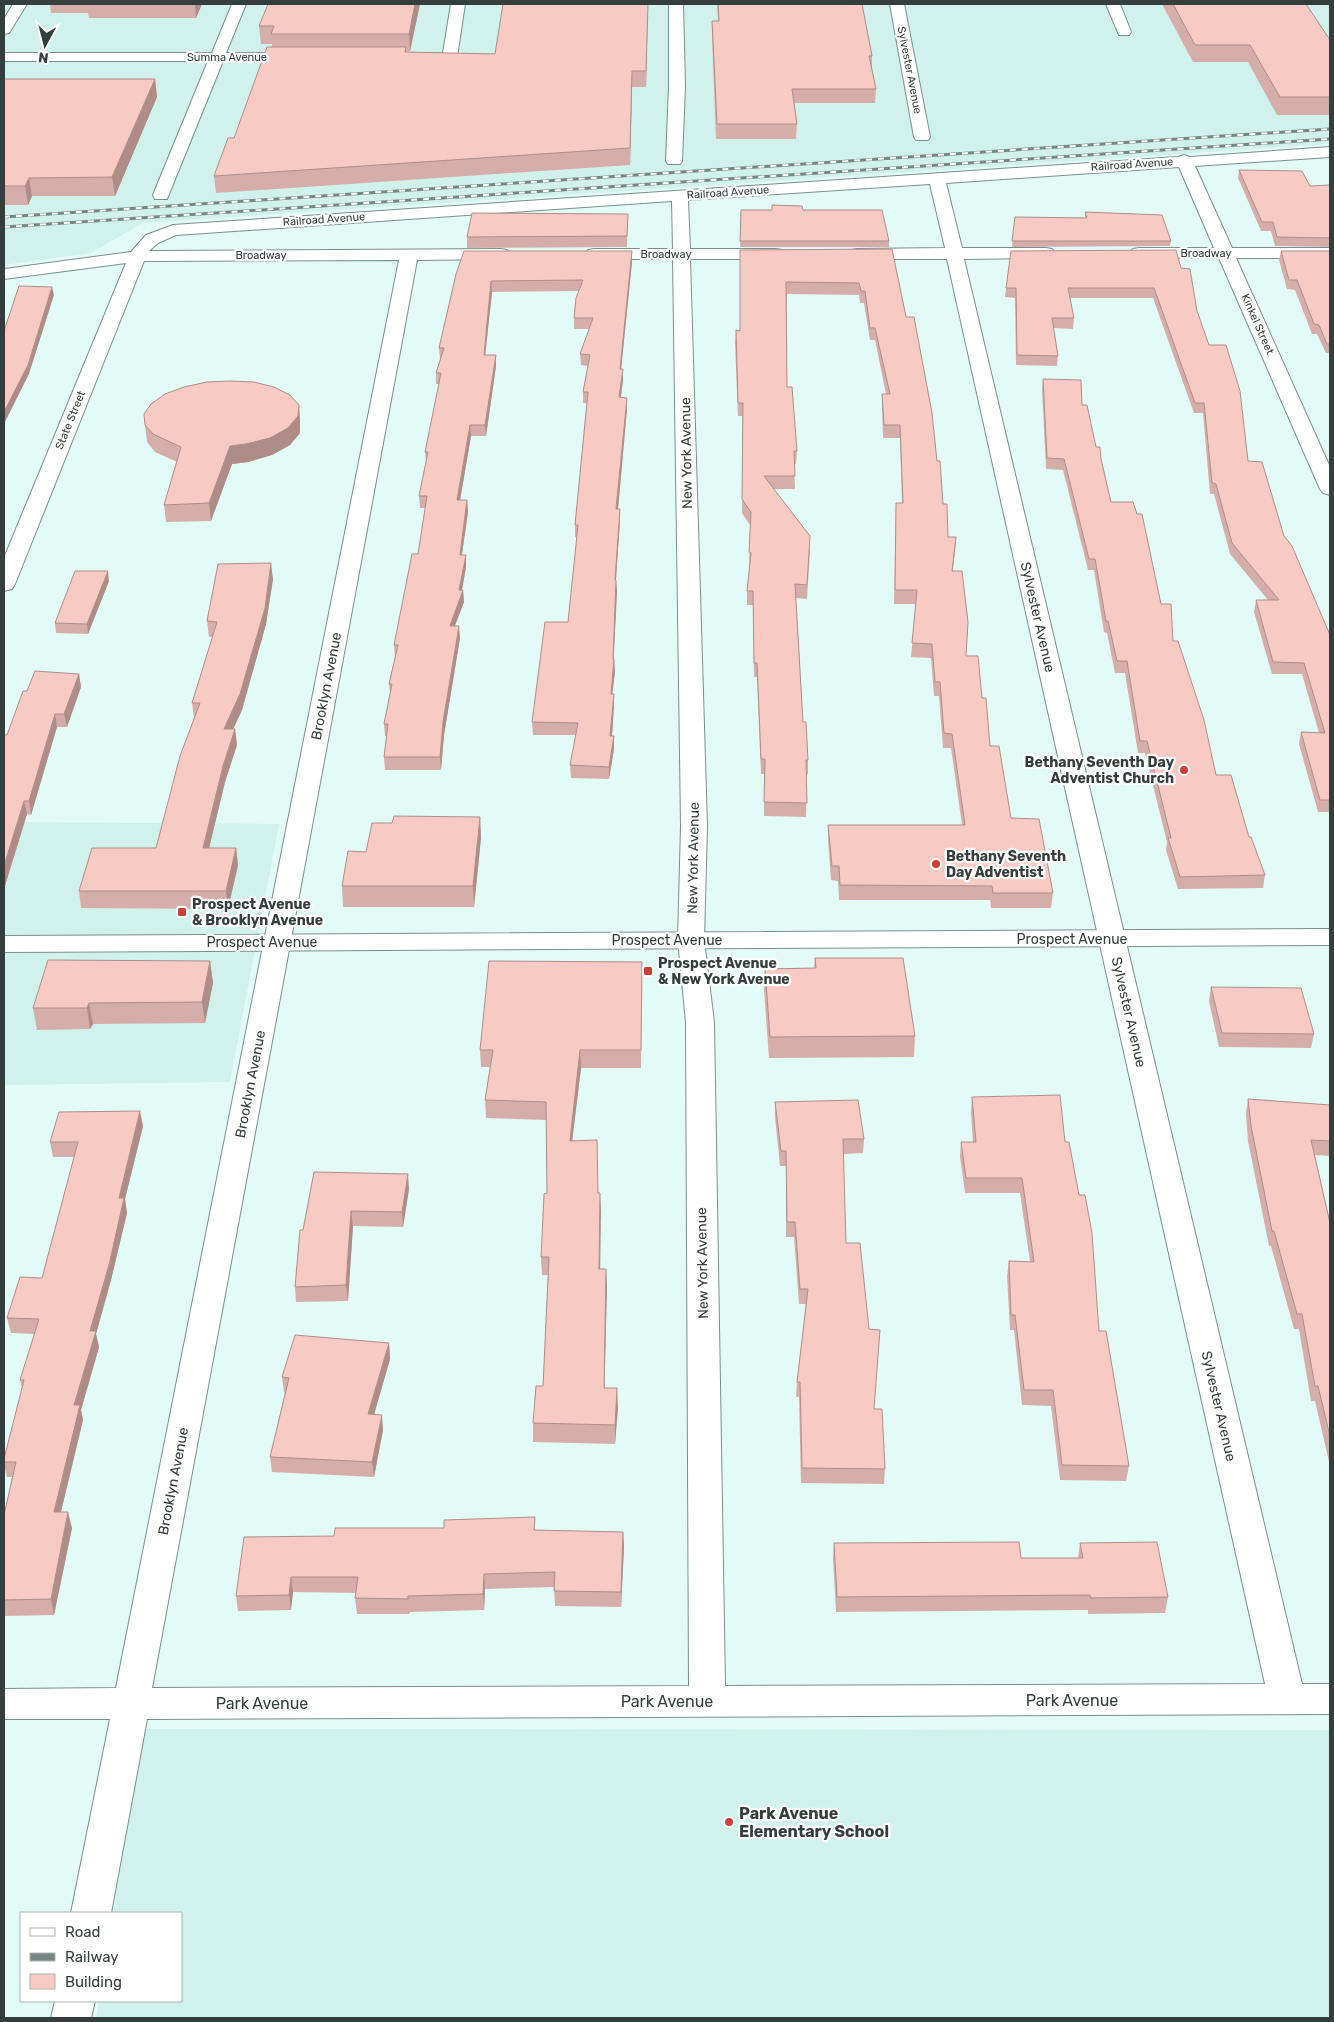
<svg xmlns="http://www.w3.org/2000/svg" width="1334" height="2022" viewBox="0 0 1334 2022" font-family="Rubik,sans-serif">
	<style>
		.built { fill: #d0f1ec }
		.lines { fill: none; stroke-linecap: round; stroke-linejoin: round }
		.street-casing { stroke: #7a8f8c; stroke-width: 2 }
		.secondary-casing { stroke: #7a8f8c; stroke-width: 2 }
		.street { fill: #fff; fill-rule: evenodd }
		.secondary { fill: #fff; fill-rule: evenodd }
		.rail-casing { stroke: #768683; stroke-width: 3 }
		.rail { stroke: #fff; stroke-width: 2; stroke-dasharray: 6; stroke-linecap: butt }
		.wall { fill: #d5aea9 }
		.shaded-wall { fill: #ae8d89 }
		.building { fill: #f8cac4; stroke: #ae8d89 }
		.poi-dot { fill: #ce3f3a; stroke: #fff; stroke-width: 2 }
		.labels { text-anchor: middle; stroke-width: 4.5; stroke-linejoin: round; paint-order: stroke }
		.far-street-label { font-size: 11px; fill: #343e3c; stroke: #fff }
		.street-label { font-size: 14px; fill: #343e3c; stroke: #fff }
		.poi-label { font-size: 14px; font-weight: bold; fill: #343e3c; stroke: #fff; text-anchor: start }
		.near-street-label { font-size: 16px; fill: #343e3c; stroke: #fff }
		.near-poi-label { font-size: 16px; font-weight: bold; fill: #343e3c; stroke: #fff; text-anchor: start }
	</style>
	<rect width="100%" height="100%" fill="#e3fbf7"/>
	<g class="built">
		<polygon points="4,4 1330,4 1330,144 143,223 91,253 4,265"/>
		<polygon points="4,822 279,824 230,1082 4,1085"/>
		<polygon points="144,1729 1330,1730 1330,2018 96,2018 99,2001 181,2001 181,1913 113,1913"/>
	</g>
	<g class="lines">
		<g class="street-casing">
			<g id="street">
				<polygon points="13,4 27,4 9,33 4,34 4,19"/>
				<polygon points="232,4 246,4 226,53 300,53 305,54 307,57 305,60 300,61 223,61 167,199 155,199 153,195 208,61 4,61 4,53 212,53"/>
				<polygon points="451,4 465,4 457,57 455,60 410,60 408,57 410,54 443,53"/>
				<polygon points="669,4 683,4 685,86 682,161 680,164 668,164 666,161 669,86"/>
				<polygon points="890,4 904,4 930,137 928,140 916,140 914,137"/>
				<polygon points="1106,4 1120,4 1131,32 1129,35 1119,35"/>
				<path d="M1330 147V157L1195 166 1232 248H1330V258H1236L1330 467V495L1323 493 1320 489 1219 258H1139L1133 257 1130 253 1133 249 1139 248H1214L1179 167 946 183 962 248H1046L1052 249 1055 253 1052 257 1046 258 964 259 1302 1684H1330V1714L147 1719 111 1913H71L110 1719H4V1689L116 1688 399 260 144 261 15 584 12 589 4 591V558L126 263 4 279V269L131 252 146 235 173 225 1178 157 1184 155 1190 157ZM930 184 945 248 857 249 851 250 848 254 851 258 857 259H947L1265 1684 725 1686 714 1022 704 940 707 826 690 259H776L782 258 785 254 782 250 776 249H690L688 200ZM672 201 673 249H594L588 250 585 254 588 258 594 259H673L681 826 678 940 686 1022 689 1686 152 1688 417 260 501 259 507 258 510 254 507 250 501 249 149 251 158 243 176 235Z"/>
				<polygon points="55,2001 95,2001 91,2018 51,2018"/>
			</g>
		</g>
		<g class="secondary-casing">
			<polygon id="secondary" points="1330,929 1330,945 4,952 4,936"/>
		</g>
		<use href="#street" class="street"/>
		<use href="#secondary" class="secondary"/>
		<g class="rail-casing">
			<g id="rail">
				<polyline points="4,217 1330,129"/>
				<polyline points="4,227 1330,139"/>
			</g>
		</g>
		<use href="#rail" class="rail"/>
	</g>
	<g class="wall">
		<polygon points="50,4 202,4 196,18 89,18 88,13 51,13"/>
		<polygon points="420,4 410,51 407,51 407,52 495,54 648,4 646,87 632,87 630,165 216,193 214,176 234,138 272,47 272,44 261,44 259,26"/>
		<polygon points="717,4 869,4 862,4 872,56 872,68 876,89 875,103 794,103 797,124 796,139 716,139 712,35 712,21 718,21"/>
		<polygon points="1162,4 1306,4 1330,40 1330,115 1277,115 1248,62 1193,62"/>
		<polygon points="4,79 155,79 157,97 115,196 32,196 28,205 4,205"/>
		<polygon points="1239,170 1310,186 1330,185 1330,247 1275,246 1271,231 1261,231 1238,178"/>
		<polygon points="772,205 803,210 889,241 889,247 740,247 741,210 772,210"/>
		<polygon points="1085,212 1171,241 1170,246 1012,247 1015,217 1085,218"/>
		<polygon points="628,214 627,247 467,248 467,237"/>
		<polygon points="892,249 937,461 948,537 955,551 952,571 966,656 982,698 990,746 1011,818 1053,893 1051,908 991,908 990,900 839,900 838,881 831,880 828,839 828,825 962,825 951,748 943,748 939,696 934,696 931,658 911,657 916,604 894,604 896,503 902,503 900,438 883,438 882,406 882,394 886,394 875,340 870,340 864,303 860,303 859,295 787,294 787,387 797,451 796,464 794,464 795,489 774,489 810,550 807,599 796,598 803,722 808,760 808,774 807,774 806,817 764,816 764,774 761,774 757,677 754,677 753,605 747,605 747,591 750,566 749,566 750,525 742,513 742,416 738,416 735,343 736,330 740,331 740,250"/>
		<polygon points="1281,251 1330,251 1330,354 1330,353 1326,353 1317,334 1312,334 1295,290 1287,289 1279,260"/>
		<polygon points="632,262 621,369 623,369 623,380 621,397 627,398 627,409 618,509 620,509 620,520 616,580 617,592 613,659 614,659 615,671 612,694 614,706 612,736 614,736 614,749 609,779 571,778 570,765 576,735 533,735 532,722 568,622 577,537 575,537 575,525 587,403 583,403 583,392 588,366 581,365 580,354 589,329 574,329 574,318 579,291 492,292 485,355 496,355 496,366 486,436 471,436 460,500 467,500 468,512 462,555 466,567 462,590 463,590 464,602 455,626 460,638 444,735 441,770 385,770 384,757 387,736 385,736 384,724 390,693 389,684 395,657 394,645 418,554 425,508 420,508 419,496 426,461 425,452 439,384 436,384 436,373 440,359 439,348 456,274"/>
		<polygon points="1181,268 1248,461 1284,536 1330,635 1330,812 1318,812 1299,744 1301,732 1319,733 1302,674 1272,674 1254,612 1256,600 1268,600 1230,554 1214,494 1210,494 1203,413 1194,413 1153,298 1070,298 1074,318 1073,329 1053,328 1058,356 1057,366 1016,365 1015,298 1005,297 1006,288"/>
		<polygon points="1043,379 1082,405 1101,459 1111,502 1161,604 1173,641 1216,775 1249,837 1265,875 1263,888 1178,889 1166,850 1167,842 1145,753 1138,753 1125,673 1115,673 1107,633 1104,632 1094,570 1088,570 1063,470 1046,469 1042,389"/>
		<polygon points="299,405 300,422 300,433 290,445 272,455 248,462 232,464 211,521 166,522 164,505 177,462 155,452 147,442 145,425"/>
		<polygon points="273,579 266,624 242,710 233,729 235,729 237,745 225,782 209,848 236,848 238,865 228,909 81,908 79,891 156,848 194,718 192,703 213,637 209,637 207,621"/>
		<polygon points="109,581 88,634 56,633 55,623"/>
		<polygon points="79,674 81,687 67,727 57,727 31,815 27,814 4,889 4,735 7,735 27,691"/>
		<polygon points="480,817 481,838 474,907 343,907 342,886 366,852 392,823"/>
		<polygon points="815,958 915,1036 914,1057 769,1058 764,990 765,969 814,968"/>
		<polygon points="210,961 213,983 205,1023 93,1024 90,1029 37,1030 33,1008"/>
		<polygon points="642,980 641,1068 581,1068 572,1140 598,1193 600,1193 600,1269 606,1269 607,1287 604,1388 618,1407 615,1444 533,1442 533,1423 543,1386 548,1275 542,1275 541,1257 547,1193 546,1120 486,1118 485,1100 490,1067 481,1067 480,1050"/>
		<polygon points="1211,987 1314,1034 1311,1048 1219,1047 1209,1001"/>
		<polygon points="972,1097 1065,1142 1099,1331 1129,1466 1126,1481 1060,1480 1051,1406 1022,1405 1014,1330 1010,1330 1007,1276 1009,1261 1030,1262 1020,1193 965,1193 960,1157 961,1142 973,1142 971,1112"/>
		<polygon points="1248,1099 1330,1105 1330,1156 1315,1155 1330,1223 1330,1466 1315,1401 1311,1401 1299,1329 1294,1329 1271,1246 1269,1246 1248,1141 1246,1114"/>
		<polygon points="775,1102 864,1139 863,1153 843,1154 846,1243 874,1409 885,1469 884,1484 801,1483 799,1397 796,1397 797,1382 806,1304 799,1304 794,1237 786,1237 786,1166 780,1166 775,1117"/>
		<polygon points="143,1126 125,1199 127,1213 111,1280 96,1334 99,1347 81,1410 83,1420 61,1512 72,1528 54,1615 4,1616 4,1515 12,1477 7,1477 4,1465 4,1459 22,1388 20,1380 35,1334 11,1333 7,1318 42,1278 74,1157 53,1157 50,1142"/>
		<polygon points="314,1172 409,1189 403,1227 353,1226 348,1301 296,1302 295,1287 303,1230"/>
		<polygon points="389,1343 390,1359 374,1414 383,1430 374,1477 272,1472 270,1457 285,1393 284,1392 282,1377"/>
		<polygon points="535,1517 535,1530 623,1532 624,1547 621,1607 555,1606 554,1587 485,1589 484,1610 410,1612 409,1614 357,1614 355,1598 356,1593 293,1592 291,1610 238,1611 236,1596 334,1536 444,1528"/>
		<polygon points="834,1543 1021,1558 1078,1558 1080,1543 1168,1597 1165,1613 1088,1614 1088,1610 836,1612 833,1558"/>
	</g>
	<g class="shaded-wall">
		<polygon points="195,4 202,4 196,18"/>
		<polygon points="415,4 420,4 410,51 409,34"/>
		<polygon points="648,4 646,87 646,71"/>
		<polygon points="632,71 632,87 630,165 630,148"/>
		<polygon points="155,79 157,97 115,196 112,177"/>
		<polygon points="29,178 32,196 28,205 25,186"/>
		<polygon points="632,251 632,262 620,380 620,369"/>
		<polygon points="491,281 492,292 484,366 484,355"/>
		<polygon points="52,287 54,295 29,374 4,424 4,412"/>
		<polygon points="496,355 496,366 486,436 485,425"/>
		<polygon points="623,369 623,380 619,409 619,397"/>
		<polygon points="627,398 627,409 617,520 616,509"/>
		<polygon points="299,405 300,422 300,433 290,445 272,455 248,462 232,464 211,521 209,503 230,446"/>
		<polygon points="470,425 471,436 458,512 457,500"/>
		<polygon points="467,500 468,512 460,567 460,555"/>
		<polygon points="620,509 620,520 615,592 615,580"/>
		<polygon points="956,537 955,551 951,584 952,571"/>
		<polygon points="466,555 466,567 461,595 463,590 464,602 450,638 450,626 459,590"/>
		<polygon points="271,563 273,579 266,624 242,710 226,745 224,729"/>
		<polygon points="108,571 109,581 88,634 87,624"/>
		<polygon points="616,580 617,592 613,671 613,659"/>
		<polygon points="459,626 460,638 444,735 441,770 440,757 443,722"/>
		<polygon points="614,659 615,671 611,706 611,694"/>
		<polygon points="79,674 81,687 67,727 64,714"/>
		<polygon points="614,694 614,706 611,749 610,736"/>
		<polygon points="55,714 57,727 31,815 29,801"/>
		<polygon points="235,729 237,745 225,782 205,865 203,848 223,766"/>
		<polygon points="614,736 614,749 609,779 609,767"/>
		<polygon points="24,801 27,814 4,889 4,866"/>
		<polygon points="480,817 481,838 474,907 473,886"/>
		<polygon points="236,848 238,865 228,909 226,891"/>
		<polygon points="210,961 213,983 205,1023 202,1002"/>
		<polygon points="89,1003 93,1024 90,1029 87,1008"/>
		<polygon points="580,1050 581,1068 570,1159 570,1141"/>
		<polygon points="140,1111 143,1126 125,1199 127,1213 111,1280 96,1334 99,1347 81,1410 83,1420 57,1528 54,1512 74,1405 119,1198"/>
		<polygon points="408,1174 409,1189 403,1227 402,1212"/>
		<polygon points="600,1193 601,1211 600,1287 599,1269"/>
		<polygon points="351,1211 353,1226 348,1301 346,1285"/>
		<polygon points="606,1269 607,1287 604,1406 604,1388"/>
		<polygon points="389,1343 390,1359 370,1429 368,1414"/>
		<polygon points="617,1388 618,1407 615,1444 615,1425"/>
		<polygon points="382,1415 383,1430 374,1477 372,1462"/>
		<polygon points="68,1512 72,1528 54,1615 51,1599"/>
		<polygon points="623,1532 624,1547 621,1607 621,1592"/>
		<polygon points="484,1574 485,1589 484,1610 483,1594"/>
		<polygon points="291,1577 293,1592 291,1610 289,1595"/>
	</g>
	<g class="building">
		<polygon points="268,4 415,4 409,34 271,34 274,26 259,26"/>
		<polygon points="503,4 648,4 646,71 632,71 630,148 214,176 228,138 234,138 267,47 406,47 405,52 495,54"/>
		<polygon points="718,4 862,4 872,56 869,56 876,89 792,89 797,124 717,124 712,21 719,21"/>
		<polygon points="1173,4 1306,4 1330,40 1330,97 1280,97 1250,45 1195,45"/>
		<polygon points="4,79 155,79 112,177 29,178 25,186 4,186"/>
		<polygon points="1239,170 1302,171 1310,186 1330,185 1330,238 1277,237 1273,222 1262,222"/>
		<polygon points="772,205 802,206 803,210 882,210 889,241 740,241 741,210 772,210"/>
		<polygon points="1085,212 1162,215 1171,241 1012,241 1015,217 1087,218"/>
		<polygon points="472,213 628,214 627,236 467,237"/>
		<polygon points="892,249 906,317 914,317 932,413 937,461 940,461 943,504 947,504 948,537 956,537 952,571 962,571 968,622 966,656 978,656 982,698 986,698 990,746 999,746 1011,818 1039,819 1053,893 993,893 992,886 840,885 839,866 832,866 828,825 965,825 952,734 944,733 940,682 935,682 932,644 912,643 917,590 895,590 896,503 903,503 900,425 884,425 882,394 890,394 875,328 870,328 865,291 861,291 859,283 786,282 787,387 792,387 797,451 794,451 795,476 764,476 810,536 807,585 795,584 803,722 806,722 808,760 806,760 807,803 764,802 765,759 761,759 757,663 754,663 753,591 747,591 751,553 749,552 751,512 742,499 743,403 738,403 736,330 740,331 740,250"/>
		<polygon points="1176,250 1181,268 1190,269 1197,311 1209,345 1226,345 1240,391 1248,461 1262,462 1284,536 1292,546 1330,635 1330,800 1320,800 1301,732 1325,733 1304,663 1273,662 1256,600 1279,600 1232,543 1216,484 1212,483 1204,403 1195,403 1154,288 1068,288 1074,318 1052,318 1058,356 1017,355 1016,288 1006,288 1011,251"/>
		<polygon points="464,251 632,251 620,369 623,369 619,397 627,398 616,509 620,509 615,580 616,580 613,659 614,659 611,694 614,694 610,736 614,736 609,767 570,765 578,723 532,722 545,622 568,622 578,525 575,525 588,392 583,392 590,355 580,354 593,318 574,318 576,298 583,280 491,281 484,355 496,355 485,425 470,425 457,500 467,500 460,555 466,555 459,590 463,590 450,626 459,626 443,722 440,757 384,757 388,724 384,724 392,684 389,684 398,645 394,645 412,554 418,554 427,496 419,496 428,452 425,452 441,373 436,373 444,348 439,348 456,274"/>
		<polygon points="1281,251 1330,251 1330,344 1327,344 1319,325 1314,324 1297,280 1289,280"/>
		<polygon points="19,286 52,287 28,365 4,412 4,331"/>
		<polygon points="1043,379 1081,380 1082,405 1087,405 1096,447 1100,447 1101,459 1111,502 1133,502 1137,514 1142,514 1161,604 1171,604 1173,641 1178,641 1204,720 1216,775 1231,775 1249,837 1251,837 1265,875 1180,877 1168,838 1171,838 1147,741 1140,741 1127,661 1117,661 1108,621 1106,621 1095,559 1089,559 1064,459 1047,458"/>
		<polygon points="231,381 254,382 274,387 290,395 299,405 298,416 288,428 270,438 246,444 230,446 209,503 164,505 181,447 153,434 145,425 144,414 151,404 165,394 184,387 207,382"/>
		<polygon points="271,563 265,608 240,694 224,729 235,729 223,766 203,848 236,848 226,891 79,891 92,848 156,848 180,756 200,703 192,703 217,622 207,621 218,564"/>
		<polygon points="75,571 108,571 87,624 55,623"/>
		<polygon points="35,671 79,674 64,714 55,714 29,801 24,801 4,866 4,735 7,735 23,691 27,691"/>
		<polygon points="394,816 480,817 473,886 342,886 348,851 366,852 372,823 392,823"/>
		<polygon points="815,958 903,958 915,1036 770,1037 765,969 816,968"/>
		<polygon points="48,960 210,961 202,1002 89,1003 87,1008 33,1008"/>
		<polygon points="489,961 642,962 641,1050 580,1050 570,1141 597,1140 598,1193 600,1193 599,1269 606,1269 604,1388 617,1388 615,1425 533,1423 536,1386 543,1386 549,1257 541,1257 544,1194 547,1193 546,1102 485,1100 493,1050 480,1050"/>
		<polygon points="1211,987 1301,988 1314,1034 1222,1033"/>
		<polygon points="1060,1095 1065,1142 1069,1142 1079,1195 1085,1195 1092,1233 1099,1331 1106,1331 1129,1466 1062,1465 1053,1390 1024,1390 1015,1315 1011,1315 1009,1261 1034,1262 1022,1178 966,1178 961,1142 976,1142 972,1097"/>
		<polygon points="1248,1099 1330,1105 1330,1141 1311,1140 1330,1223 1330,1436 1318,1386 1315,1386 1302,1314 1297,1314 1274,1231 1272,1231 1251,1126"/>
		<polygon points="858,1100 864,1139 843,1139 846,1243 860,1243 869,1329 880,1330 874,1409 882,1409 885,1469 802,1468 800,1382 797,1382 808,1289 800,1289 795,1222 787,1222 786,1151 781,1151 775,1102"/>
		<polygon points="140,1111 119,1198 124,1198 109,1265 90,1331 96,1331 74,1405 80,1405 54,1512 68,1512 51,1599 4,1600 4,1515 16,1462 4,1462 4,1459 24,1380 20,1380 39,1319 7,1318 20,1277 42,1278 78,1142 50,1142 59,1112"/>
		<polygon points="314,1172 408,1174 402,1212 351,1211 346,1285 295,1287 300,1230 303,1230"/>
		<polygon points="295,1335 389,1343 368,1414 382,1415 372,1462 270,1457 289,1378 282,1377"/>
		<polygon points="535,1517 534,1530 623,1532 621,1592 554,1591 555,1572 484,1574 483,1594 408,1596 408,1599 355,1598 358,1577 291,1577 289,1595 236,1596 244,1537 334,1536 335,1528 444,1528 444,1520"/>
		<polygon points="1019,1542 1021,1558 1083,1558 1080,1543 1157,1542 1168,1597 1091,1598 1090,1595 837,1597 834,1543"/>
	</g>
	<g class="poi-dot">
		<circle cx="1184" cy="770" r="5"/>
		<circle cx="936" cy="864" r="5"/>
		<rect x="177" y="907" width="10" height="10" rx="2.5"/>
		<rect x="643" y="966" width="10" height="10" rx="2.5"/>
		<circle cx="729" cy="1822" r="5"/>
	</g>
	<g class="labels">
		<g class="far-street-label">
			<text x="227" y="61">Summa Avenue</text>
			<text transform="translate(910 70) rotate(79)" y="4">Sylvester Avenue</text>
			<text transform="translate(1132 164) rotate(-4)" y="4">Railroad Avenue</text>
			<text transform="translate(728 192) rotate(-4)" y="4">Railroad Avenue</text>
			<text transform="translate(324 219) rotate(-4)" y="4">Railroad Avenue</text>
			<text x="1206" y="257">Broadway</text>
			<text x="666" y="258">Broadway</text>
			<text x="261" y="259">Broadway</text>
			<text transform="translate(1258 324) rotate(66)" y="4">Kinkel Street</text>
			<text transform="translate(70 420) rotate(-68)" y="4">State Street</text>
		</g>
		<g class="street-label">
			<text transform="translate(686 453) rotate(-91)" y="5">New York Avenue</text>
			<text transform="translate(1038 617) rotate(77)" y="5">Sylvester Avenue</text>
			<text transform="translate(326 686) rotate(-79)" y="5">Brooklyn Avenue</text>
			<text transform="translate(693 858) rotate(-89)" y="5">New York Avenue</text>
			<text x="1072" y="944">Prospect Avenue</text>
			<text x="667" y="945">Prospect Avenue</text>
			<text x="262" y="947">Prospect Avenue</text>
			<text transform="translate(1129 1012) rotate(77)" y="5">Sylvester Avenue</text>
			<text transform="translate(250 1084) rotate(-79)" y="5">Brooklyn Avenue</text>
			<text transform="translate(702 1263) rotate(-91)" y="5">New York Avenue</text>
			<text transform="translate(1219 1406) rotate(77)" y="5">Sylvester Avenue</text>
			<text transform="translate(173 1481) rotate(-79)" y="5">Brooklyn Avenue</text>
		</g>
		<g class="poi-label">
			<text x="1174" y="767" text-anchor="end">Bethany Seventh Day<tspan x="1174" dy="16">Adventist Church</tspan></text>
			<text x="946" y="861">Bethany Seventh<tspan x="946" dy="16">Day Adventist</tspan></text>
			<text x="192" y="909">Prospect Avenue<tspan x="192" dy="16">&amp; Brooklyn Avenue</tspan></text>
			<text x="658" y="968">Prospect Avenue<tspan x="658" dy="16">&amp; New York Avenue</tspan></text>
		</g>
		<g class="near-street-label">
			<text x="1072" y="1706">Park Avenue</text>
			<text x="667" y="1707">Park Avenue</text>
			<text x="262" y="1709">Park Avenue</text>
		</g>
		<g class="near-poi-label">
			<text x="739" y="1819">Park Avenue<tspan x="739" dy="18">Elementary School</tspan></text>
		</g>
	</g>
	<rect width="1334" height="2022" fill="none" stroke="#343e3c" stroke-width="10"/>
	<rect x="20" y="1912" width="162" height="90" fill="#ffffff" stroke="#aeb2b1"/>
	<rect x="30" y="1928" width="25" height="8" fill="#ffffff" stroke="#aeb2b1"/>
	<text x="65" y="1937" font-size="15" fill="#343e3c">Road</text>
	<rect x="30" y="1953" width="25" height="8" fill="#768683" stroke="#aeb2b1"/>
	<text x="65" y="1962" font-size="15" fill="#343e3c">Railway</text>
	<rect x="30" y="1974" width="25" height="15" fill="#f8cac4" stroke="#aeb2b1"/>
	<text x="65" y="1987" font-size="15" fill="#343e3c">Building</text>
	<g transform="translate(45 45) rotate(187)" stroke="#ffffff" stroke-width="4" paint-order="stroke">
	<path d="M0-4L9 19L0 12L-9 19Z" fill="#343e3c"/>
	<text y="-8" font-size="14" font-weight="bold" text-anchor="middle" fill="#343e3c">N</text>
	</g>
</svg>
